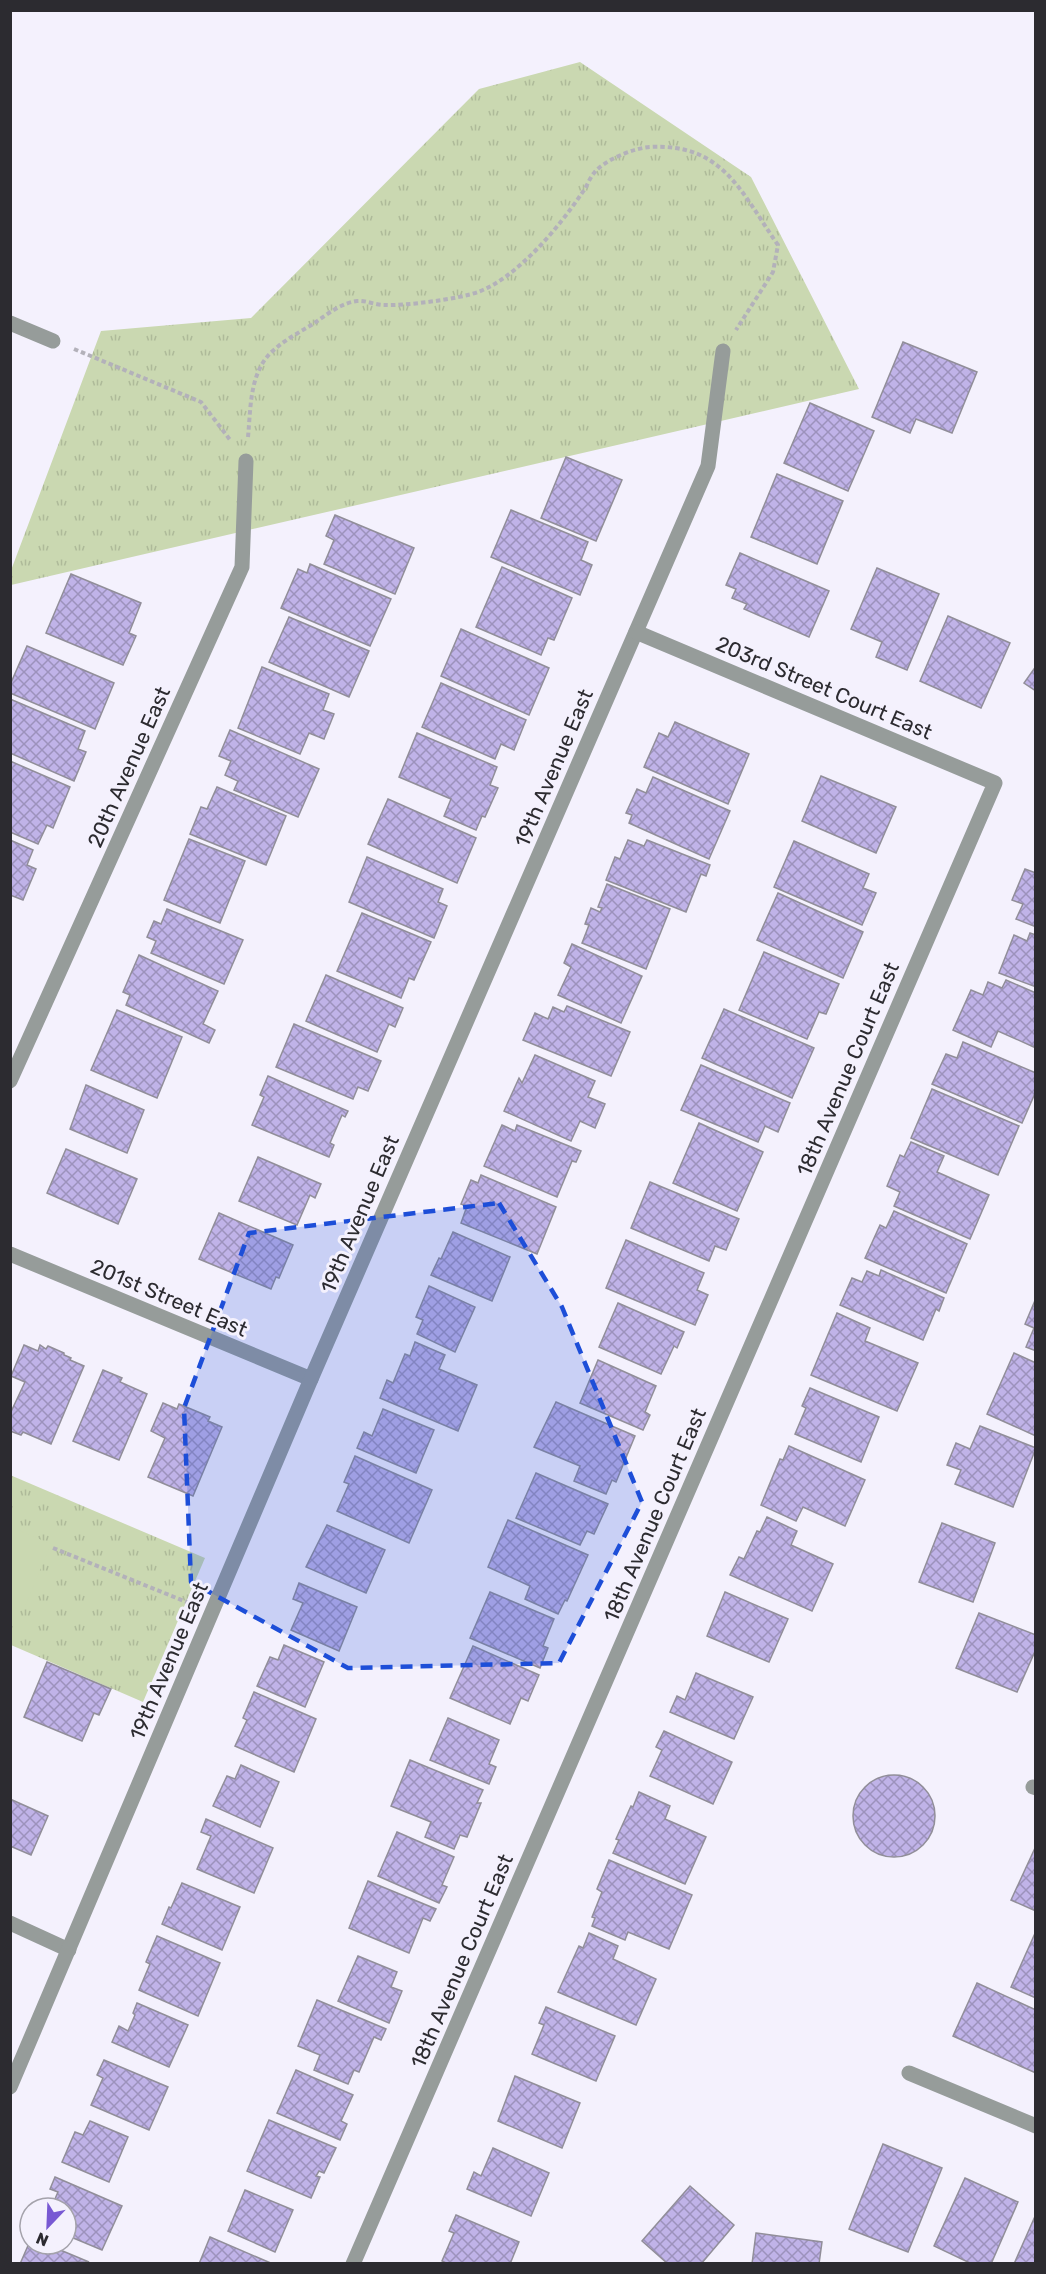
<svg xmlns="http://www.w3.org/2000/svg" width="1046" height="2274" viewBox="0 0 1046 2274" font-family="Rubik,sans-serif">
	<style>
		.park { fill: url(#park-tufts) }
		.pitch { fill: #cad8b1 }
		.building { fill: url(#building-cross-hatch); stroke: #918e99; stroke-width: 1.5 }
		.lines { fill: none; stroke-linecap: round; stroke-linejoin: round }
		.path { stroke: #b3b1ba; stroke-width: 4; stroke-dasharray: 4.5 3; stroke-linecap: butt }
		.minor { stroke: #969c9a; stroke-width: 15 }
		.marked { fill: #1d4ed8; fill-opacity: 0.2; stroke: #1d4ed8; stroke-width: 4.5; stroke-dasharray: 12 8; stroke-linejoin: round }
		.labels { text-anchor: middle; stroke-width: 6; stroke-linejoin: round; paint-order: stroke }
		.street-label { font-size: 21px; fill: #2c2b30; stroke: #f4f1fd }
	</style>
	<defs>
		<pattern id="park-tufts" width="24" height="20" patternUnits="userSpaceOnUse" patternTransform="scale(1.5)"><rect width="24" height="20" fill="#cad8b1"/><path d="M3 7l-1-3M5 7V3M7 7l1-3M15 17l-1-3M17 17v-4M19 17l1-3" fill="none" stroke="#aeba99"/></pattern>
		<pattern id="building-cross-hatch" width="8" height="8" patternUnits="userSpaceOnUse" patternTransform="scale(1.5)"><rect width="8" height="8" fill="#c0b3e8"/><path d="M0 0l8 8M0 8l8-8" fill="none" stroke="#9c92bc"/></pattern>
	</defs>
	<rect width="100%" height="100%" fill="#f4f1fd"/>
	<g class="park">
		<polygon points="580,62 751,177 859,389 11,585 10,573 101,331 251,318 479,89"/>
		<polygon points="10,1475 205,1558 143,1702 11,1645"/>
	</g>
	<polygon class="pitch" points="11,1527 51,1544 23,1611 11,1606"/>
	<g class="building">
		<polygon points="903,342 977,372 952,433 916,419 910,433 872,417"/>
		<polygon points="810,403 874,431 848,491 784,463"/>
		<polygon points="566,457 622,480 596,541 541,518"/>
		<polygon points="777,474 843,501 817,564 751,537"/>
		<polygon points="511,510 588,542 581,560 592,565 580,595 491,557"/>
		<polygon points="335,515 414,548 395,594 324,564 334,540 326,536"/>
		<polygon points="740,553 829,591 809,637 744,609 747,604 732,598 736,589 726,585"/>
		<polygon points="310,564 391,599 370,646 281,608 298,569 307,573"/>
		<polygon points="502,567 572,598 554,640 548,638 541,655 476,627"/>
		<polygon points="877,568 939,594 907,670 876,657 882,642 851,629"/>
		<polygon points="71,574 141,603 129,633 136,636 123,665 46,633"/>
		<polygon points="948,616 1010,643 981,708 920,681"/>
		<polygon points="289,617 369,651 349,697 269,662"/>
		<polygon points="461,629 549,668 529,715 441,676"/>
		<polygon points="27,646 114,683 95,729 10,693 10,685"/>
		<polygon points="1036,666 1036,691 1024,683"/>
		<polygon points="262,667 329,694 323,710 334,714 324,739 309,733 300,754 238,728"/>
		<polygon points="441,683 526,720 514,750 501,744 495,759 422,727"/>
		<polygon points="10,699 85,731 78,749 86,752 74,781 10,753"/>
		<polygon points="675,722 749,754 728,804 644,767 659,733 668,737"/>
		<polygon points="230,730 319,769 298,817 234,790 238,781 225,775 231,761 219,756"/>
		<polygon points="417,733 497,767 490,785 498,788 485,817 482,816 476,830 444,816 451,799 399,777"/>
		<polygon points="10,761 70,787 53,828 47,825 38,844 10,832"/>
		<polygon points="821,776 896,807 876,853 802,821"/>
		<polygon points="653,777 730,811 709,859 629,823 632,815 626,813 637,789 646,793"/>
		<polygon points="217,787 286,816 266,865 190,834 201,807 207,809"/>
		<polygon points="388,799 476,838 457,883 368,844"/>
		<polygon points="189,839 245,861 220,923 164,900"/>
		<polygon points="10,840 33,850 27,865 36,869 23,900 10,895"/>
		<polygon points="628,840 644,846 647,840 710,865 706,876 701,874 686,912 606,880 615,857 620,859"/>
		<polygon points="794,841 869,874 863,888 876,893 862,925 774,887"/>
		<polygon points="367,857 443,889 438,902 447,906 434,938 349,902"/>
		<polygon points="1025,869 1036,873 1036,927 1016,919 1023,904 1012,900"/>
		<polygon points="607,884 670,909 646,969 582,943 589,925 585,924 591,908 600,912 602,908 598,907"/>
		<polygon points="778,893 863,932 843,978 757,940"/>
		<polygon points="167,909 243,940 224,984 151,953 156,941 147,937 154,921 161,924"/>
		<polygon points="362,913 431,942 414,980 409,978 401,998 337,971"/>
		<polygon points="1030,933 1036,935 1036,987 999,973 1014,935 1027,941"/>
		<polygon points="572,944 642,976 621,1023 558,995 571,967 564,963"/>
		<polygon points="764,952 839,984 826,1014 819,1012 807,1039 739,1010"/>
		<polygon points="139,955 218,991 203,1024 215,1030 209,1043 126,1005 130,995 123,992"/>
		<polygon points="326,975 403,1008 395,1027 389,1024 377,1052 306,1021"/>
		<polygon points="1006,980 1036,993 1036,1048 998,1031 991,1047 953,1030 971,990 983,995 988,982 1002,988"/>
		<polygon points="567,1006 630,1032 611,1076 523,1040 535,1013 548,1019 553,1007 564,1012"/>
		<polygon points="724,1009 814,1048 792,1098 702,1058"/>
		<polygon points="117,1010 182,1037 157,1098 91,1070"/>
		<polygon points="294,1024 381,1061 368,1091 358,1087 353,1099 276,1067"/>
		<polygon points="963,1042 1036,1073 1036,1091 1022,1123 932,1084 946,1054 957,1058"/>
		<polygon points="535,1055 595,1081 588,1097 605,1104 595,1128 580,1121 571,1141 504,1111 519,1078 522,1083"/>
		<polygon points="701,1065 790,1103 778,1132 765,1126 758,1142 681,1110"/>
		<polygon points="268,1076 348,1111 345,1117 342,1115 330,1143 334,1145 329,1157 252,1125 264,1097 260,1095"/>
		<polygon points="86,1085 144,1110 127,1153 70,1129"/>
		<polygon points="932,1089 1019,1126 998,1175 911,1138"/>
		<polygon points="699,1123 763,1152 737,1211 673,1183"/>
		<polygon points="502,1125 515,1131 517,1125 581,1151 576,1162 572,1161 557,1197 484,1166"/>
		<polygon points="911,1142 944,1156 937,1172 989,1195 970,1239 894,1206 900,1192 887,1186 900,1155 904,1157"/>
		<polygon points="66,1149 137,1179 118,1224 47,1193"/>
		<polygon points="258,1157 321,1184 315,1198 310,1195 297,1225 239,1201"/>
		<polygon points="481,1175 556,1207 537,1254 461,1223 467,1206 461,1204 471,1180 478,1183"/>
		<polygon points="650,1182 739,1219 726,1250 715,1246 709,1261 631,1228"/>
		<polygon points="894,1211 967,1244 946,1293 865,1258 880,1225 886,1228"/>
		<polygon points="219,1213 293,1245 279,1278 276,1277 271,1289 199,1259"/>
		<polygon points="453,1232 510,1257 492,1301 431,1275 439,1258 441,1259"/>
		<polygon points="626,1240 704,1273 697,1290 708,1295 695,1325 606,1288"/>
		<polygon points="881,1270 944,1298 939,1311 936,1309 923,1340 840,1305 852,1278 862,1282 867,1271 879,1276"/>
		<polygon points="429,1286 475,1307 455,1352 417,1334 423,1320 416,1317"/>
		<polygon points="1036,1298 1036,1351 1026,1347 1034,1328 1025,1324"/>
		<polygon points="618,1303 684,1332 677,1348 674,1346 661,1374 599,1347"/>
		<polygon points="837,1313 870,1328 865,1341 918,1363 897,1411 811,1375"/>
		<polygon points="415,1342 445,1355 439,1369 477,1385 458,1431 380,1398 387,1380 393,1383 405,1354 410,1356"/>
		<polygon points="24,1345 38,1351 40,1345 46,1349 48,1346 64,1353 64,1355 71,1358 70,1360 84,1366 51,1444 23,1432 21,1435 10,1431 10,1414 25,1382 11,1376"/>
		<polygon points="1014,1353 1036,1363 1036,1436 987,1414"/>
		<polygon points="598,1360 656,1386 645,1412 650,1415 643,1430 580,1403"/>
		<polygon points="103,1370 122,1378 120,1382 147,1394 119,1460 73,1441"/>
		<polygon points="810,1388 879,1417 861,1462 795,1434 806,1408 802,1406"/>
		<polygon points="556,1402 635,1436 616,1482 612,1480 606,1494 574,1481 580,1466 534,1447"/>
		<polygon points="163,1403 177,1409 179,1404 210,1417 208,1421 222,1427 193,1496 148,1477 165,1438 151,1431"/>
		<polygon points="383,1409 434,1430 416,1473 357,1448 364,1432 372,1436"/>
		<polygon points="980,1426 1036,1448 1013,1507 955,1484 961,1470 947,1465 956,1443 970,1449"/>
		<polygon points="789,1446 865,1480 845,1526 803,1507 796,1521 761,1505 780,1459 783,1460"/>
		<polygon points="355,1456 432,1490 409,1543 337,1511 349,1484 344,1482"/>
		<polygon points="536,1473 608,1504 594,1534 587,1531 580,1545 516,1518"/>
		<polygon points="767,1517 797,1531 791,1545 833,1564 812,1611 730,1575 739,1557 744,1559 757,1531 760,1532"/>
		<polygon points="508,1520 588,1555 567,1601 565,1600 558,1614 525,1599 530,1586 488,1567"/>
		<polygon points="942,1523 995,1543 973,1602 919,1582"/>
		<polygon points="327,1525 385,1550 366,1593 306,1567"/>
		<polygon points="299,1583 357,1607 339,1651 291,1630 303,1603 293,1599"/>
		<polygon points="490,1592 554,1619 543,1646 548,1648 540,1668 470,1638"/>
		<polygon points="725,1592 788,1619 769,1662 707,1636"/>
		<polygon points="979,1613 1036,1635 1036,1649 1017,1692 956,1668"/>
		<polygon points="284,1645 324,1662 305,1707 257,1686 270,1657 278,1660"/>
		<polygon points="473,1646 539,1675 528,1701 521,1698 510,1724 450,1698"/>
		<polygon points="47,1662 111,1689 99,1715 94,1713 82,1741 24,1717"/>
		<polygon points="696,1673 753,1697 734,1739 670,1712 677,1696 685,1700"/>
		<polygon points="254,1692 316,1719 294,1772 235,1746 247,1720 243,1718"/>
		<polygon points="448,1718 499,1740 489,1764 496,1767 489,1784 430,1760"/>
		<polygon points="664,1731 732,1762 713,1804 650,1776 662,1750 656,1747"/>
		<polygon points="410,1760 483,1790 477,1803 481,1803 467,1837 460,1835 454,1849 425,1837 431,1822 391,1806"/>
		<polygon points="241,1765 279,1782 260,1827 213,1806 227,1776 235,1779"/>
		<circle cx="894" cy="1816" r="41"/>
		<polygon points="639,1792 670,1806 665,1819 706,1837 685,1884 613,1853 619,1840 616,1839 631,1806 633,1807"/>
		<polygon points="10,1799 48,1816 31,1855 10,1846"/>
		<polygon points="206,1819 273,1848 254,1893 197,1869 211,1836 201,1832"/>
		<polygon points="397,1832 454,1857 442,1885 447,1887 439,1903 378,1876"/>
		<polygon points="1035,1848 1036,1849 1036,1911 1011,1900"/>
		<polygon points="609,1860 692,1895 669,1949 628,1932 625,1940 592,1926 595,1918 592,1917 602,1892 597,1889"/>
		<polygon points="368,1881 436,1909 430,1921 423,1918 409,1953 349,1928"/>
		<polygon points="182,1883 240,1907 222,1950 162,1924 169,1907 171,1908"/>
		<polygon points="1036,1931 1036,1998 1011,1987"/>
		<polygon points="589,1933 618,1946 613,1959 656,1979 636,2025 558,1992 579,1946 583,1948"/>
		<polygon points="157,1936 220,1963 198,2016 139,1990 150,1964 146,1962"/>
		<polygon points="358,1956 397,1972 391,1987 402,1991 389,2023 338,2001"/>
		<polygon points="977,1983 1036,2010 1036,2073 953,2036"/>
		<polygon points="317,2000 386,2029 381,2040 374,2037 359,2072 354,2070 348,2084 314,2070 320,2055 298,2046"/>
		<polygon points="137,2003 188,2025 169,2067 112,2042 119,2026 128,2031 135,2015 133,2013"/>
		<polygon points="546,2007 615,2036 596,2081 532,2054 544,2025 539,2023"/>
		<polygon points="104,2060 168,2087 149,2130 91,2105 103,2078 97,2075"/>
		<polygon points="296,2070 353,2095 341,2121 347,2124 340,2140 277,2113"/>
		<polygon points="515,2076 580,2103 562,2148 498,2121"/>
		<polygon points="269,2120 336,2148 324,2173 319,2171 316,2176 320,2177 311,2198 247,2171"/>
		<polygon points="90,2121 128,2137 109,2182 62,2162 75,2132 83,2135"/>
		<polygon points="883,2144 942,2168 908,2252 849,2229"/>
		<polygon points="493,2148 549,2173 531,2216 467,2189 474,2172 481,2176"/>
		<polygon points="55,2177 122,2206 102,2250 66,2235 66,2208 51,2208 58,2192 50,2189"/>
		<polygon points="965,2178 1018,2202 991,2264 972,2264 934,2246"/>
		<polygon points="690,2186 734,2225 701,2264 668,2264 642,2241"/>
		<polygon points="245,2190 293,2210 275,2252 228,2231"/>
		<polygon points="1036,2214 1036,2264 1014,2264"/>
		<polygon points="456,2215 519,2242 510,2264 448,2264 442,2261 454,2233 449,2231"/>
		<polygon points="756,2233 822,2242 819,2264 752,2264"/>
		<polygon points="210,2237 273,2264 199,2264"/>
		<polygon points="30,2241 30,2244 46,2244 89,2262 20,2264"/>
	</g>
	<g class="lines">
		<g class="path">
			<polyline points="74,349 201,402 231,441"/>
			<path d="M248 437C251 407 249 370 275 349 286 339 300 332 313 324 326 315 341 303 357 301 365 300 375 305 384 305 405 306 459 299 478 292 518 277 559 227 582 193 587 187 589 179 594 173 604 160 634 148 650 147 723 143 741 192 778 245L773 272 736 330"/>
			<polyline points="53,1548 189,1603"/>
		</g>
		<g class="minor">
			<polyline points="10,323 53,341"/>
			<polyline points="10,1081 242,567 246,461"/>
			<polyline points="10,1254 311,1379"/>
			<polyline points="1033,1787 1036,1788"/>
			<polyline points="10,1923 69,1950"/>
			<polyline points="909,2073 1036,2126"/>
			<polyline points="10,2087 311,1379 708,466 723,351"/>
			<polyline points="353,2264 995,783 636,632"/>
		</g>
	</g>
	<path class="marked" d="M499 1203 562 1307 642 1502 559 1663 348 1668 191 1582 184 1408 249 1233Z"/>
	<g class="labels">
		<g class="street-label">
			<text transform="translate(824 688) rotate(23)" y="7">203rd Street Court East</text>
			<text transform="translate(129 767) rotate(-66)" y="7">20th Avenue East</text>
			<text transform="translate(554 768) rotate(-67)" y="7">19th Avenue East</text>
			<text transform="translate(848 1069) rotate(-67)" y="7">18th Avenue Court East</text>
			<text transform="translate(360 1214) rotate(-67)" y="7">19th Avenue East</text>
			<text transform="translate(169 1298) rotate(23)" y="7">201st Street East</text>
			<text transform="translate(655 1515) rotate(-67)" y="7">18th Avenue Court East</text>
			<text transform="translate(169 1661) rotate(-67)" y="7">19th Avenue East</text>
			<text transform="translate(462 1961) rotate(-67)" y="7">18th Avenue Court East</text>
		</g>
	</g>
	<rect width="1046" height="2274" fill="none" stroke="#2c2b30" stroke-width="24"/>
	<g transform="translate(48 2226) rotate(203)"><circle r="28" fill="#f4f1fd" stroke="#a4a2ab" stroke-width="1.5"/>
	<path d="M0-4.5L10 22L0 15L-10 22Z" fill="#7859d3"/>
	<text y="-9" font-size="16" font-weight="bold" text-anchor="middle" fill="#2c2b30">N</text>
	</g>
</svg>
